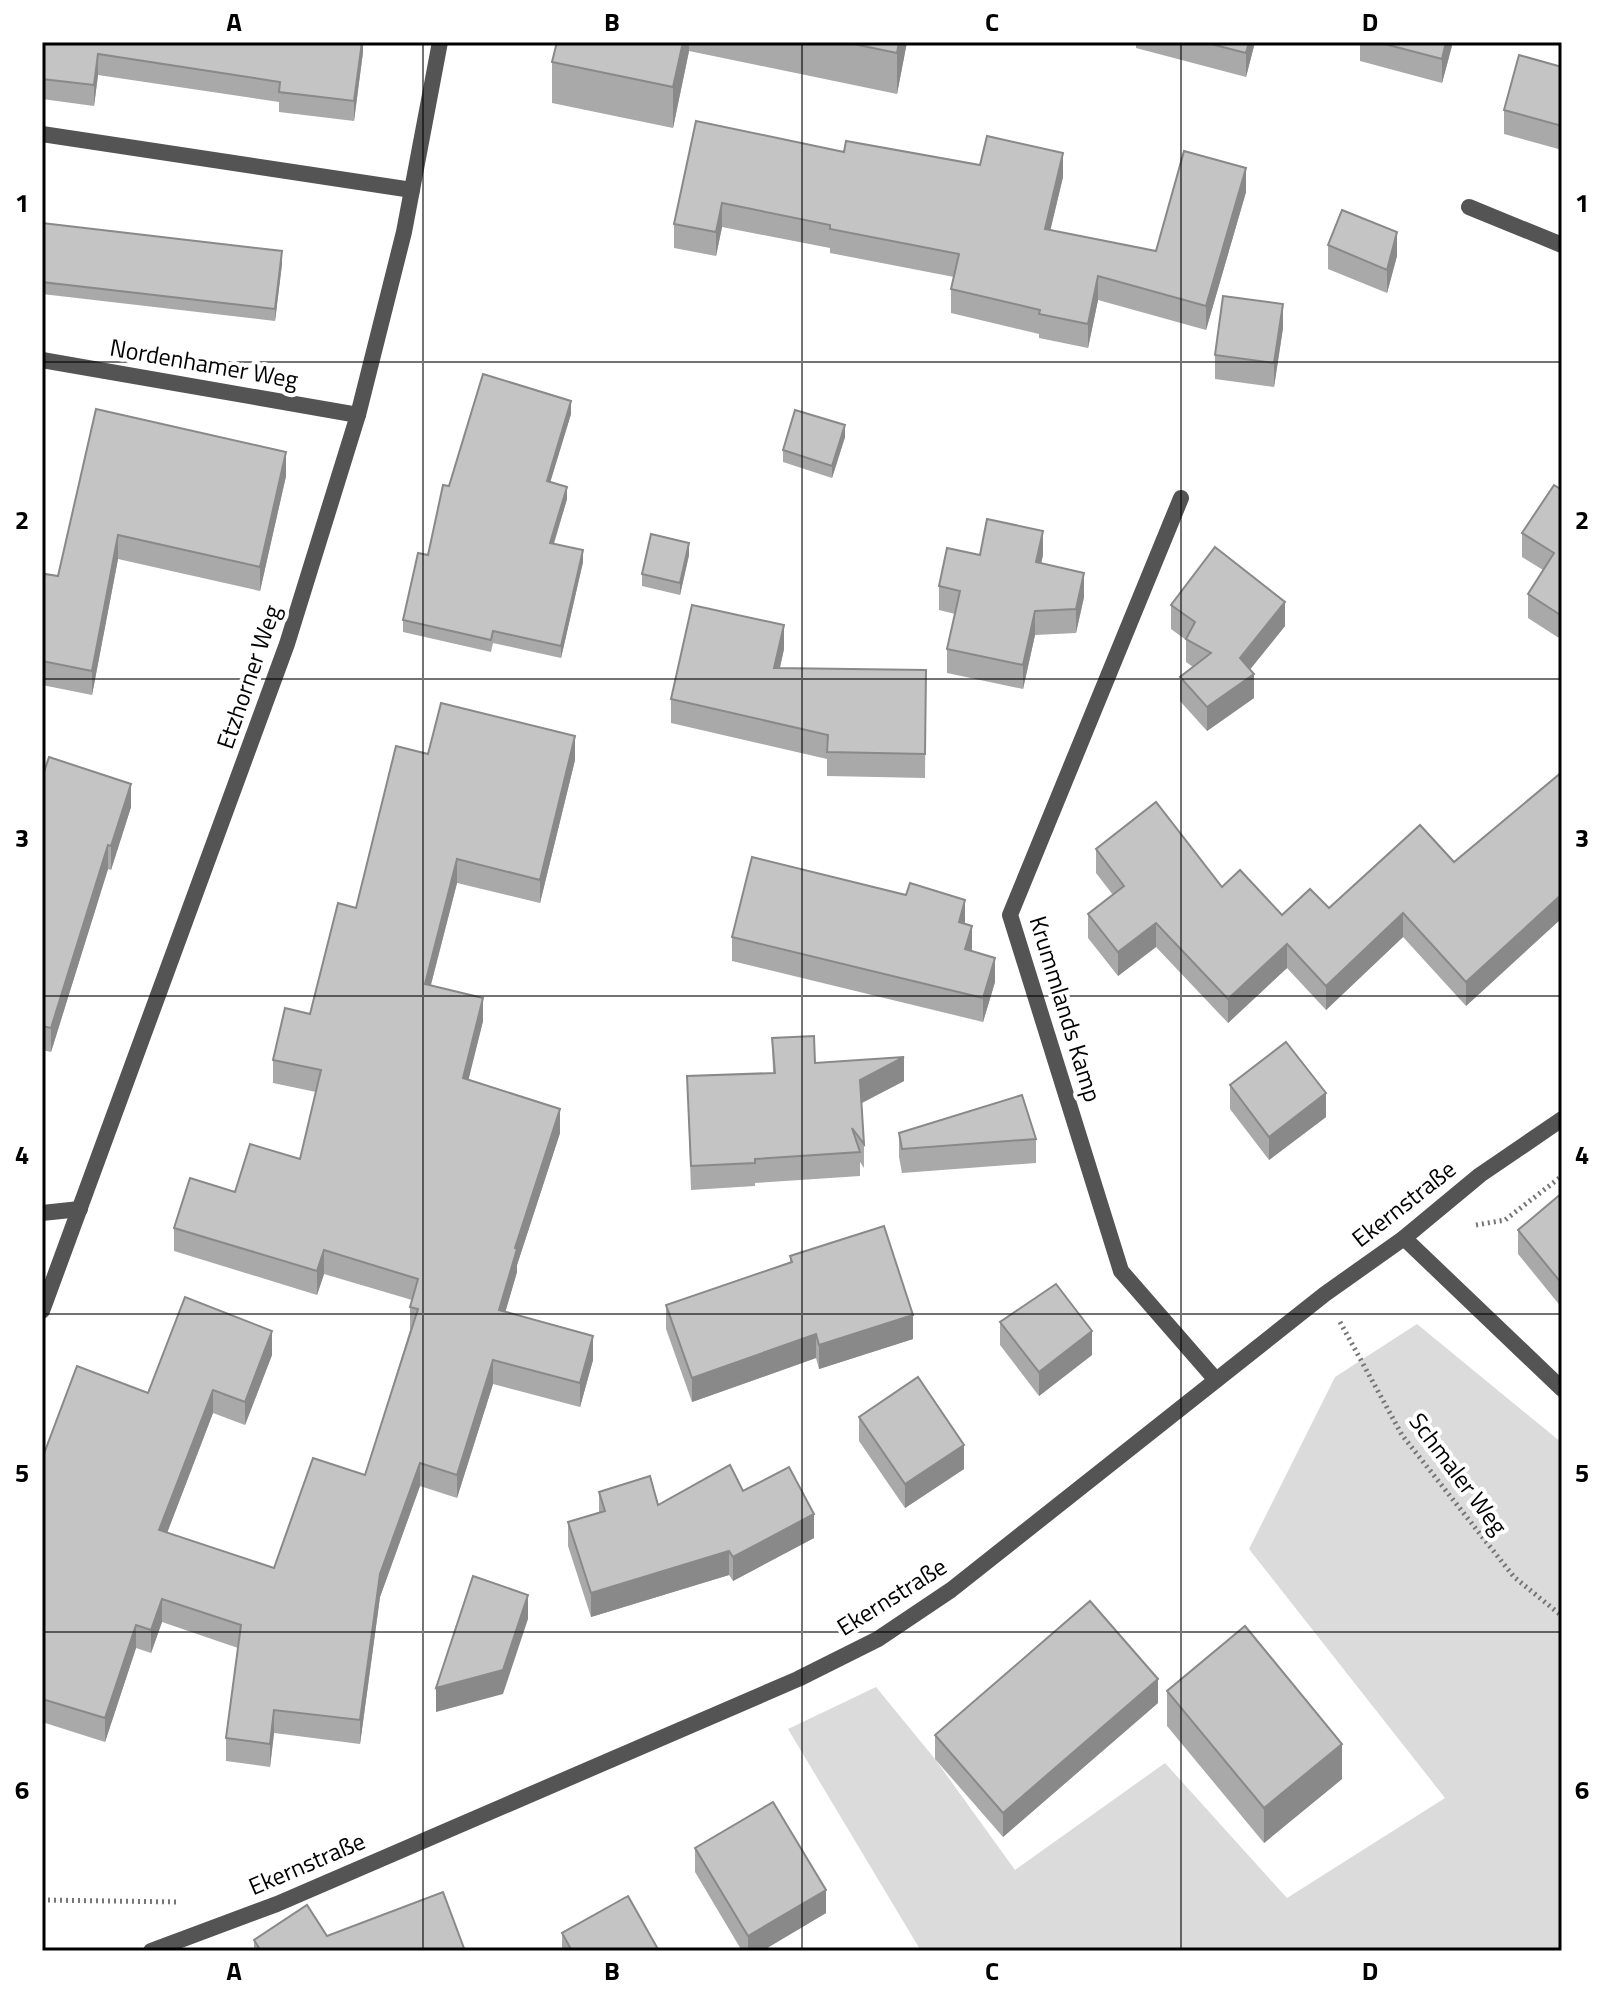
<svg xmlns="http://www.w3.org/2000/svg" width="1604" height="1993" viewBox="0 0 1604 1993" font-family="'Titillium Web',sans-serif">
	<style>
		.green { fill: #dbdbdb }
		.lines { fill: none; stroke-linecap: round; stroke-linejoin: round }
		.path { stroke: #767676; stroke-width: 5; stroke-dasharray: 2 4; stroke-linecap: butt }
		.lane { stroke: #545454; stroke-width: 16 }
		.street { stroke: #545454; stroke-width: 16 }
		.wall { fill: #a9a9a9 }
		.shaded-wall { fill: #898989 }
		.building { fill: #c4c4c4; stroke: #898989; stroke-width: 2 }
		.grid { fill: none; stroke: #000; stroke-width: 2; stroke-opacity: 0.55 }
		.labels { text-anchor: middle; stroke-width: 8; stroke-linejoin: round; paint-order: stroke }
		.street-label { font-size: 24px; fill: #000; stroke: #fff }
		.neatline { fill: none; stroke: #000; stroke-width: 3 }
		.grid-label { font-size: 26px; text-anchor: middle; font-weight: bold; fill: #000 }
	</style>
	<rect width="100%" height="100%" fill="#fff"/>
	<polygon class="green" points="1417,1324 1562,1443 1562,1951 921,1951 788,1729 876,1687 935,1759 1015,1870 1165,1763 1287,1898 1445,1798 1249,1549 1335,1377"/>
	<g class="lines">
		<g class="path">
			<polyline points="1476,1225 1505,1220 1562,1176"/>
			<polyline points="1340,1322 1402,1435 1514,1577 1562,1616"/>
			<polyline points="42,1900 180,1902"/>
		</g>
		<g class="lane">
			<polyline points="42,134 412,190"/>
			<polyline points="42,1213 80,1209"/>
		</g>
		<g class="street">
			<polyline points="1469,207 1562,245"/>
			<polyline points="42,360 358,415"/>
			<polyline points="1181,498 1010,915 1121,1271 1216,1380"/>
			<polyline points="1404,1238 1562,1389"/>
			<polyline points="42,1311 287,644 358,415 404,232 440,42"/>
			<polyline points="151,1951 277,1904 798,1679 878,1639 951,1590 1325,1294 1404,1238 1480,1175 1562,1119"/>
		</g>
	</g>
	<g class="wall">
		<polygon points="42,42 363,42 363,52 354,121 279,112 279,102 98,75 94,106 42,99"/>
		<polygon points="557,42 907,42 897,94 689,51 673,128 552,103 552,62"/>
		<polygon points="1136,42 1255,42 1246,77 1136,48"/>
		<polygon points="1360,42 1453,42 1442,83 1360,61"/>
		<polygon points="1562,67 1562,150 1504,134 1504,110"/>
		<polygon points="696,121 844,152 980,165 1063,177 1050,230 1156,251 1246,192 1206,330 1098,300 1088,348 1039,338 1039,334 951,313 951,289 954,277 830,253 830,248 722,227 716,256 674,248 674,224"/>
		<polygon points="42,223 282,264 275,321 42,294"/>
		<polygon points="1328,245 1397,256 1387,293 1328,269"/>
		<polygon points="1283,328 1274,387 1215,379 1215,355"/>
		<polygon points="96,409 286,476 260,591 118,559 92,695 42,685 42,587 58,576"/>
		<polygon points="571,414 550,482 567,499 554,544 583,562 561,658 493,643 491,652 403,632 403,620 428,555 449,486"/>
		<polygon points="845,437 832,478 783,462 783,450"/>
		<polygon points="1562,490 1562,640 1528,618 1528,594 1543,570 1522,557 1522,533"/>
		<polygon points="689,555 680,595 642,586 642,574"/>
		<polygon points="1043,555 1041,563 1084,597 1076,633 1035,635 1023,689 947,673 947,649 955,614 939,610 939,586"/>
		<polygon points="1171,605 1285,626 1250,669 1254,698 1207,731 1180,701 1180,677 1193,667 1186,662 1186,640 1171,629"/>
		<polygon points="784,649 780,668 926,670 925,778 827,776 827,759 671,723 671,699"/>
		<polygon points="428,754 575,760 540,903 457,883 431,985 483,1021 468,1080 560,1133 517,1265 517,1272 505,1312 593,1360 580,1407 493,1384 457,1498 420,1486 380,1597 360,1744 274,1733 270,1767 226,1761 226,1738 238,1648 162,1622 151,1653 136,1648 105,1742 42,1722 42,1459 148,1393 272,1355 245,1425 213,1413 167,1533 274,1568 365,1475 410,1330 410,1307 412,1300 324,1274 317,1295 174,1251 174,1228 235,1192 300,1159 316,1092 273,1083 273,1060 310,1014 356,908"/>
		<polygon points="1562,772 1562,918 1466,1006 1403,937 1326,1010 1287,968 1228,1023 1156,947 1118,976 1088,938 1088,914 1113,895 1096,873 1096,849 1222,887 1282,915 1329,908 1454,862"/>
		<polygon points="42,778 131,807 111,870 108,869 51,1052 42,1050"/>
		<polygon points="965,924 972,951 995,982 983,1022 732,961 732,937"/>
		<polygon points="772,1038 815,1063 904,1081 861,1103 864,1144 864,1168 860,1162 860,1176 755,1183 755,1186 691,1190 687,1076 773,1073"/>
		<polygon points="1230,1085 1326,1117 1269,1160 1230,1109"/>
		<polygon points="899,1133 1036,1139 1036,1163 902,1173 899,1157"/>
		<polygon points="1562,1193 1562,1308 1518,1254 1518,1230"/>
		<polygon points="790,1256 913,1339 819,1369 816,1358 692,1402 666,1329 666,1305 790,1262"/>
		<polygon points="1000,1322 1092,1355 1039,1396 1000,1345"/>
		<polygon points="859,1417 964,1469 905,1508 859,1441"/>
		<polygon points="743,1491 814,1538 733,1581 729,1575 591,1617 568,1546 568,1522 599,1512 599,1492 658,1505"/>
		<polygon points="1167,1691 1342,1779 1264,1843 1167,1726"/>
		<polygon points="1158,1703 1003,1837 935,1759 935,1735"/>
		<polygon points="695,1848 826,1913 762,1951 742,1951 695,1872"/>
		<polygon points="562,1933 659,1951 562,1951"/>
		<polygon points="327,1936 465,1951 254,1951 254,1940"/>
	</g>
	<g class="shaded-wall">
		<polygon points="362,42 363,42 363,52 354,121 354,101"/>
		<polygon points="683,42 689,42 689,51 673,128 673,87"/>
		<polygon points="899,42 907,42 897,94 897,53"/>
		<polygon points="1249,42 1255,42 1246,77 1246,53"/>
		<polygon points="1446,42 1453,42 1442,83 1442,59"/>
		<polygon points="98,54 98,75 94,106 94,85"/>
		<polygon points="1063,153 1063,177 1045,253 1045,229"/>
		<polygon points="1246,168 1246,192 1206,330 1206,306"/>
		<polygon points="722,203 722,227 716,256 716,232"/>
		<polygon points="1397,232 1397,256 1387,293 1387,270"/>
		<polygon points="282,251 282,264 275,321 275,309"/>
		<polygon points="1098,276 1098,300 1088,348 1088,324"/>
		<polygon points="1283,304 1283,328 1274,387 1274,363"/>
		<polygon points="571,401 571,414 547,493 547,481"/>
		<polygon points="845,425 845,437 832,478 832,466"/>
		<polygon points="286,452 286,476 260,591 260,567"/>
		<polygon points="567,487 567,499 550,555 550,543"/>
		<polygon points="1043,531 1043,555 1036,586 1036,562"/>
		<polygon points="118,535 118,559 92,695 92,671"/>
		<polygon points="689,543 689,555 680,595 680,583"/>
		<polygon points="583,550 583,562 561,658 561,646"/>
		<polygon points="1084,573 1084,597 1076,633 1076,609"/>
		<polygon points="1285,602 1285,626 1240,682 1240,658"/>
		<polygon points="1035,611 1035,635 1023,689 1023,665"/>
		<polygon points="784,625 784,649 774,692 774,668"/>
		<polygon points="1254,674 1254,698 1207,731 1207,707"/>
		<polygon points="575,736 575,760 540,903 540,880"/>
		<polygon points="131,784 131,807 111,870 111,846"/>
		<polygon points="108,845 108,869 51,1052 51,1028"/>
		<polygon points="457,859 457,883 425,1007 425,984"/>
		<polygon points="1562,894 1562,918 1466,1006 1466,982"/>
		<polygon points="965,900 965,924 959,922"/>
		<polygon points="1403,913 1403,937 1326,1010 1326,986"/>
		<polygon points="1156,923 1156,947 1118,976 1118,952"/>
		<polygon points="972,926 972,949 965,973 965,949"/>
		<polygon points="1287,944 1287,968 1228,1023 1228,999"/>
		<polygon points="995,958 995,982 983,1022 983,998"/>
		<polygon points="483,998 483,1021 463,1102 463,1078"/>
		<polygon points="904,1057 904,1081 860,1104 860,1080"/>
		<polygon points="1326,1093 1326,1117 1269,1160 1269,1137"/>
		<polygon points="560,1109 560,1133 517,1265 517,1272 499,1334 499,1310 515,1248"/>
		<polygon points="324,1250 324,1274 317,1295 317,1271"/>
		<polygon points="913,1315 913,1339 819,1369 819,1345"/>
		<polygon points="272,1331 272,1355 245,1425 245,1402"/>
		<polygon points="1092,1331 1092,1355 1039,1396 1039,1372"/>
		<polygon points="816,1334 816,1358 692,1402 692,1378"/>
		<polygon points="593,1336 593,1360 580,1407 580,1383"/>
		<polygon points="493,1360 493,1384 457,1498 457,1475"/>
		<polygon points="213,1390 213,1413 159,1554 159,1530"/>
		<polygon points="964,1445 964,1469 905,1508 905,1484"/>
		<polygon points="420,1463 420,1486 380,1597 360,1744 360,1720 380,1574"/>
		<polygon points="814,1514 814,1538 733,1581 733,1557"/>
		<polygon points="729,1551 729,1575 591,1617 591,1593"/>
		<polygon points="528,1595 528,1619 503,1694 436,1712 436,1688"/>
		<polygon points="162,1599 162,1622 151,1653 151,1630"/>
		<polygon points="136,1625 136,1648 105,1742 105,1718"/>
		<polygon points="1158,1679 1158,1703 1003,1837 1003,1813"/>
		<polygon points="274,1710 274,1733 270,1767 270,1744"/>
		<polygon points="1342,1744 1342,1779 1264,1843 1264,1808"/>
		<polygon points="826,1890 826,1913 762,1951 748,1951 748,1936"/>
	</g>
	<g class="building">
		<polygon points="42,42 362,42 354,101 279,92 280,82 98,54 94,85 42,79"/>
		<polygon points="557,42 683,42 673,87 552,62"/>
		<polygon points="844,42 899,42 897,53"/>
		<polygon points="1203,42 1249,42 1246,53"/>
		<polygon points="1377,42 1446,42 1442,59"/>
		<polygon points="1519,55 1562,67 1562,126 1504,110"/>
		<polygon points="696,121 844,152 846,141 980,165 987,136 1063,153 1045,229 1156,251 1184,151 1246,168 1206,306 1098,276 1088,324 1039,314 1040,310 951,289 959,254 830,229 830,225 722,203 716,232 674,224"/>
		<polygon points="1342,210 1397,232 1387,270 1328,245"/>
		<polygon points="42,223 282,251 275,309 42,282"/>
		<polygon points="1223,296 1283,304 1274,363 1215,355"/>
		<polygon points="483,374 571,401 547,481 567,487 550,543 583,550 561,646 493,631 491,640 403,620 418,553 428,555 443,485 449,486"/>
		<polygon points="96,409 286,452 260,567 118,535 92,671 42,661 42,587 45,574 58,576"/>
		<polygon points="795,410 845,425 832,466 783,450"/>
		<polygon points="1554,485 1562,490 1562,616 1528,594 1554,553 1522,533"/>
		<polygon points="987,519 1043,531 1036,562 1084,573 1076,609 1035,611 1023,665 947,649 960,591 939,586 947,548 980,555"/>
		<polygon points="651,534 689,543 680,583 642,574"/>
		<polygon points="1215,547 1285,602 1240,658 1254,674 1207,707 1180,677 1211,653 1186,639 1195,622 1171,605"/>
		<polygon points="692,605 784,625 774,668 926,670 925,754 827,752 828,735 671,699"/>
		<polygon points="441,703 575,736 540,880 457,859 425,984 483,998 463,1078 560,1109 515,1248 517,1249 499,1310 593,1336 580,1383 493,1360 457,1475 420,1463 380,1574 360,1720 274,1710 270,1744 226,1738 241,1625 162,1599 151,1630 136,1625 105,1718 42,1699 42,1459 77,1366 148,1393 185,1297 272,1331 245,1402 213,1390 159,1530 274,1568 313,1458 365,1475 418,1309 410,1307 418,1279 324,1250 317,1271 174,1228 190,1178 235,1192 250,1144 300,1159 321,1070 273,1060 285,1008 310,1014 338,903 356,908 396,746 428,754"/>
		<polygon points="49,757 131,784 111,846 108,845 51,1028 42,1026 42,778"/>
		<polygon points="1562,772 1562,894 1466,982 1403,913 1326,986 1287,944 1228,999 1156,923 1118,952 1088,914 1124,886 1096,849 1156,802 1222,887 1240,870 1282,915 1310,889 1329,908 1420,825 1454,862"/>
		<polygon points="752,857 906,895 910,883 965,900 959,922 972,926 965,949 995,958 983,998 732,937"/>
		<polygon points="814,1036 815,1063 904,1057 860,1080 864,1144 852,1128 860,1152 755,1159 755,1163 691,1166 687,1076 775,1073 772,1038"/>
		<polygon points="1286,1042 1326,1093 1269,1137 1230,1085"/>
		<polygon points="1022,1095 1036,1139 902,1149 899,1133"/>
		<polygon points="1562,1193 1562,1284 1518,1230"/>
		<polygon points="884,1226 913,1315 819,1345 816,1334 692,1378 666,1305 792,1262 790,1256"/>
		<polygon points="1056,1284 1092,1331 1039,1372 1000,1322"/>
		<polygon points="918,1377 964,1445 905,1484 859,1417"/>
		<polygon points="730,1465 743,1491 789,1467 814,1514 733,1557 729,1551 591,1593 568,1522 605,1511 599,1492 650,1476 658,1505"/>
		<polygon points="473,1576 528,1595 503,1670 436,1688"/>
		<polygon points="1090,1601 1158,1679 1003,1813 935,1735"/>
		<polygon points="1245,1626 1342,1744 1264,1808 1167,1691"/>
		<polygon points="773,1802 826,1890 748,1936 695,1848"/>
		<polygon points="443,1892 465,1951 261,1951 254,1940 307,1905 327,1936"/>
		<polygon points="628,1896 659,1951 572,1951 562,1933"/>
	</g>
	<path class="grid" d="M423 42V1951M802 42V1951M1181 42V1951M42 362H1562M42 679H1562M42 996H1562M42 1314H1562M42 1632H1562"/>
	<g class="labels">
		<g class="street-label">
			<text transform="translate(204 364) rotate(10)" y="8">Nordenhamer Weg</text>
			<text transform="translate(249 677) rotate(-71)" y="8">Etzhorner Weg</text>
			<text transform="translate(1065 1009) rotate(73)" y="8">Krummlands Kamp</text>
			<text transform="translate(1404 1204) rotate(-38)" y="8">Ekernstraße</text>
			<text transform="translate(1458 1474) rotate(53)" y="8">Schmaler Weg</text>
			<text transform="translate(892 1597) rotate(-32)" y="8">Ekernstraße</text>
			<text transform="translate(307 1864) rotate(-23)" y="8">Ekernstraße</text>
		</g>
	</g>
	<rect width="1604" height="1993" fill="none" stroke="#ffffff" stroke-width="88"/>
	<rect x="44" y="44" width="1516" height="1905" class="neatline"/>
	<g class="grid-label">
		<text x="234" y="31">A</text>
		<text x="612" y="31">B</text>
		<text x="992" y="31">C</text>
		<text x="1370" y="31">D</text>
		<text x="22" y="212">1</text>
		<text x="1582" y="212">1</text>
		<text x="22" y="529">2</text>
		<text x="1582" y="529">2</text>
		<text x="22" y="847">3</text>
		<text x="1582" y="847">3</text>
		<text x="22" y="1164">4</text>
		<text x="1582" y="1164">4</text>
		<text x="22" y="1482">5</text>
		<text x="1582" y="1482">5</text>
		<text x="22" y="1799">6</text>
		<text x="1582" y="1799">6</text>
		<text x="234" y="1980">A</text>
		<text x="612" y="1980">B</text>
		<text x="992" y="1980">C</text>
		<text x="1370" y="1980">D</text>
	</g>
</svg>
